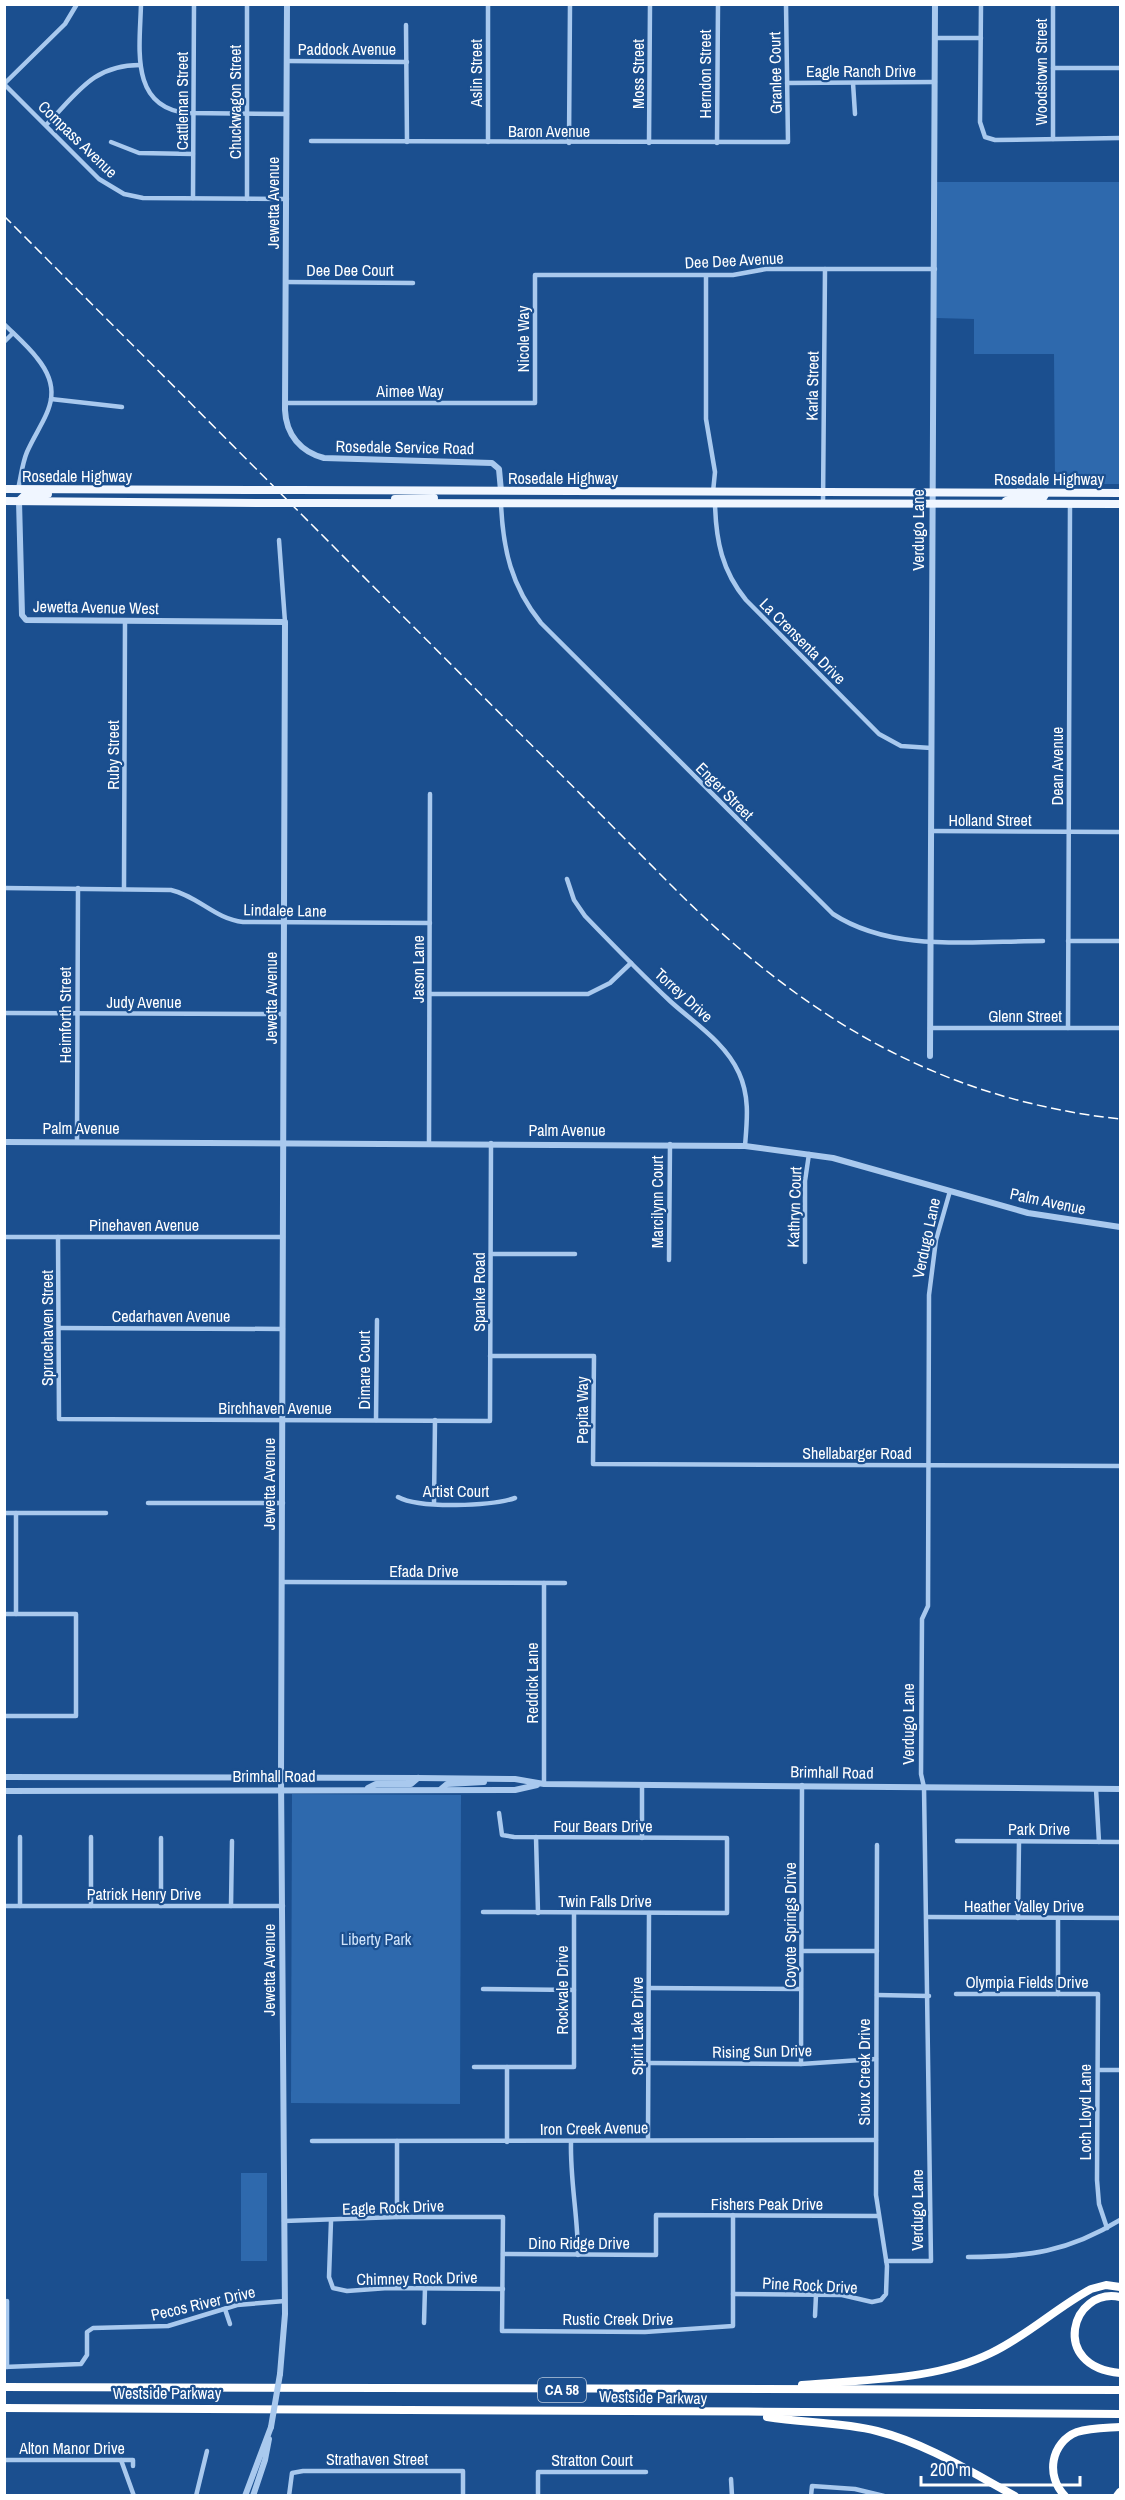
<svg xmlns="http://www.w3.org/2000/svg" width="1125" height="2500" viewBox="0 0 1125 2500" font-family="'Archivo Narrow',sans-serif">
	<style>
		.green { fill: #2e69ad }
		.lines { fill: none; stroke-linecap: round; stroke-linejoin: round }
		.minor { stroke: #a9c9ee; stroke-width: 4.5 }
		.tertiary { stroke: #a9c9ee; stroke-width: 6 }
		.primary { stroke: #f0f6ff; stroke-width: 8 }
		.motorway { stroke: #fff; stroke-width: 8 }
		.rail { stroke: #fff; stroke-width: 1.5; stroke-dasharray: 10 4.5; stroke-linecap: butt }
		.tertiary-bridge { stroke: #a9c9ee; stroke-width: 6 }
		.primary-bridge { stroke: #f0f6ff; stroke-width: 8 }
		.labels { text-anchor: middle; stroke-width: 4.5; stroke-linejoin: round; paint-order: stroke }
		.shield { fill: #1b4f8f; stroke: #bbcadd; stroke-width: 1.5 }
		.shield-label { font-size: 15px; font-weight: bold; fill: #fff }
		.street-label { font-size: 16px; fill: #fff; stroke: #1b4f8f }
		.park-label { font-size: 16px; fill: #cfe3fa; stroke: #1b4f8f }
	</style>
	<rect width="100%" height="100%" fill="#1b4f8f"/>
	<g class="green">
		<polygon points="936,182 1120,182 1120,484 1055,484 1054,354 974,354 974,319 936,318"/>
		<polygon points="292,1794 461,1795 460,2104 291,2103"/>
		<rect x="241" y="2173" width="26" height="88"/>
	</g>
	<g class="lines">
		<g class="minor">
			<path d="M141 4C140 47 129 107 187 113L287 114"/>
			<polyline points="981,4 980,122 985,137 995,140 1120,138"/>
			<polyline points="1053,4 1053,139"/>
			<polyline points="406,25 407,142"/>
			<polyline points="935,38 981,38"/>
			<polyline points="287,61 407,62"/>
			<polyline points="1053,68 1120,68"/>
			<polyline points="787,83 935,82"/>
			<polyline points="853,83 855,114"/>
			<polyline points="4,84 99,179 124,194 143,198 287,199"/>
			<polyline points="4,84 65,24 77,4"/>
			<path d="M46 125C77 94 92 65 140 65"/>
			<polyline points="311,141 788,142 786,4"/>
			<polyline points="111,142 139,153 193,154"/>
			<polyline points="488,142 488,4"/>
			<polyline points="569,143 570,4"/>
			<polyline points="649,143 650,4"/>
			<polyline points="717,143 718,4"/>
			<polyline points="193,198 194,4"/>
			<polyline points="247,199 247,4"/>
			<polyline points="706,276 706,419 715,472 713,492"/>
			<polyline points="286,282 413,283"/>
			<path d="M4 324C15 335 28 346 37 358 68 396 42 418 27 452 22 464 21 477 18 489"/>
			<polyline points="4,342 13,333"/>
			<polyline points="51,399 122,407"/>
			<polyline points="285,403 535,403 535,275 733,275 766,269 935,269"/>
			<path d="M501 504C503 549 511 586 541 623L833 914C893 953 974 941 1043 941"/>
			<path d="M715 504C716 541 722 571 746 600L879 734 901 746 931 748"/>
			<polyline points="823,504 825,269"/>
			<polyline points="279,540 285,622"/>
			<polyline points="931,831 1120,832"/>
			<path d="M567 879 574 900 585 916C613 945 641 974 670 1001 694 1023 725 1042 739 1073 750 1097 747 1121 745 1146"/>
			<path d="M4 888 171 890C198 896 215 919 243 922L430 923"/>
			<polyline points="124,889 125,622"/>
			<polyline points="1068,941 1120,941"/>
			<polyline points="430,994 588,994 610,983 631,963"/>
			<polyline points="4,1013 284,1014"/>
			<polyline points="930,1028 1120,1028"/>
			<polyline points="1068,1028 1070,504"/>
			<polyline points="77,1142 78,888"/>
			<polyline points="429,1143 430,794"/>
			<polyline points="4,1237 283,1237"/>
			<polyline points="58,1237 59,1419 490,1421 491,1143"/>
			<polyline points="491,1254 575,1254"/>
			<polyline points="669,1260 670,1144"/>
			<polyline points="805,1262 805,1181 809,1154"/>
			<polyline points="59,1328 283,1329"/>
			<polyline points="490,1356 594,1356 593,1464 1120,1466"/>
			<polyline points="376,1420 377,1320"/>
			<path d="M398 1497C420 1509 492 1506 515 1498"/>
			<polyline points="148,1503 283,1503"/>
			<polyline points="434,1503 435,1420"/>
			<polyline points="4,1513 106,1513"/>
			<polyline points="282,1582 565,1583"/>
			<polyline points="4,1614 76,1614 76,1716 4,1716"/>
			<polyline points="16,1614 16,1513"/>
			<polyline points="544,1784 544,1583"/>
			<polyline points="1096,1789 1099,1842"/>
			<polyline points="536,1837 538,1913"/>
			<polyline points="642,1838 642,1785"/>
			<polyline points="957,1841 1120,1842"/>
			<polyline points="4,1906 283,1906"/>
			<polyline points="20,1906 20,1837"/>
			<polyline points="91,1906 91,1837"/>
			<polyline points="161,1906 161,1838"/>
			<polyline points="231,1906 232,1841"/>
			<polyline points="483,1912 727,1913 727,1838 514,1837 502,1835 499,1813"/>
			<polyline points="928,1917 1120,1918"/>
			<polyline points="1018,1918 1019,1841"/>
			<polyline points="802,1951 877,1951"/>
			<polyline points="649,1988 801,1989"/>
			<polyline points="483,1989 574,1990"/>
			<polyline points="956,1994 1098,1994 1097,2180 1099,2204 1107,2228"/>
			<polyline points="1058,1994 1058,1918"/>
			<polyline points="877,1995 929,1996"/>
			<polyline points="649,2063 801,2064 876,2059"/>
			<polyline points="801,2064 802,1785"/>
			<polyline points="474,2067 574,2067 574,1913"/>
			<polyline points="1098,2070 1120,2070"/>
			<polyline points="648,2139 649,1913"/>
			<polyline points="312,2141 876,2140"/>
			<polyline points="507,2142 507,2067"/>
			<path d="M571 2142C570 2180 578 2217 578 2255"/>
			<polyline points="397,2217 397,2141"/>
			<polyline points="284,2221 397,2217 503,2217 502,2331 645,2332 733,2326 733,2215"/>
			<polyline points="331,2221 329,2277 333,2288 347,2291 388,2288 503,2289"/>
			<polyline points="503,2254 656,2255 656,2215 878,2216"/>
			<path d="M968 2257C1028 2257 1068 2252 1120 2220"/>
			<polyline points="886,2261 931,2261 924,1787 921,1774 922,1619 928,1606 929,1295 936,1240 950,1191"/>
			<polyline points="733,2294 842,2295 872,2302 881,2300 886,2294 887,2266 876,2195 877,1845"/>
			<polyline points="225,2309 230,2324"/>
			<polyline points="815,2316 816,2295"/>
			<polyline points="424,2323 425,2288"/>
			<polyline points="4,2367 81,2364 87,2355 87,2332 93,2328 168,2326 237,2305 285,2301"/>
			<polyline points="7,2367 7,2301"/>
			<polyline points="4,2460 133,2460 133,2466"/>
			<polyline points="121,2460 134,2496"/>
			<polyline points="731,2479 732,2496"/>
			<polyline points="196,2496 207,2451"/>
			<polyline points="289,2496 292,2473 303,2471 463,2471 463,2496"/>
			<polyline points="538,2496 538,2472 646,2472"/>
			<polyline points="811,2496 812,2486 855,2489 884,2496"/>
		</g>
		<g class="tertiary">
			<path d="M287 4 285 410C286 435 301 452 324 458L492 463 499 469 501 491"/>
			<polyline points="19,501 22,615 26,620 285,622 281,1776 285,2314 280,2374"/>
			<polyline points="930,1056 935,4"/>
			<polyline points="4,1142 745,1146 833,1158 1028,1213 1120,1227"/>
			<polyline points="4,1777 418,1778 515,1779 544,1784 1120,1789"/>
			<polyline points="368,1788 376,1784 411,1784 418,1778"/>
			<polyline points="441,1789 447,1784 484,1782"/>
			<polyline points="4,1791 515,1790 537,1785"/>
			<polyline points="245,2496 271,2427"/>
			<polyline points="253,2496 265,2460 269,2439"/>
		</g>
		<g class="primary">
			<polyline points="4,489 250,490"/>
			<polyline points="297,490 1120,493"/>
			<polyline points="395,499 434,498"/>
			<polyline points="4,501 262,503"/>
			<polyline points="19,501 25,495 48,494"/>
			<polyline points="1006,501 1014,498 1043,498 1046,493"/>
			<polyline points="310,503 1120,504"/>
		</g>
		<g class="motorway">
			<path d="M1120 2297C1071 2287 1049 2367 1120 2373"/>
			<path d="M802 2385C865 2379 934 2381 991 2353 1027 2336 1056 2308 1091 2289L1106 2285 1120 2287"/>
			<polyline points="4,2387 1120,2390"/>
			<path d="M4 2408C377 2408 748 2412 1120 2414"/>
			<path d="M767 2417C803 2423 841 2422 877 2431 925 2443 971 2472 1015 2496"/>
			<path d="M1065 2496C1045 2476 1051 2442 1077 2432 1090 2428 1107 2428 1120 2427"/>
			<polyline points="1117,2496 1120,2492"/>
		</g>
		<path class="rail" d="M4 216 676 890C804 1017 938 1099 1120 1119"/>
		<polyline class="tertiary-bridge" points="271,2427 280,2374"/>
		<g class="primary-bridge">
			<polyline points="250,490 297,490"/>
			<polyline points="262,503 310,503"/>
		</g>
	</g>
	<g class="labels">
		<rect class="shield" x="538" y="2378" width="48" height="24" rx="4.5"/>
		<g class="shield-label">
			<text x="562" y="2395">CA 58</text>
		</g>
		<g class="street-label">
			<text x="347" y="55">Paddock Avenue</text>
			<text x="861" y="77">Eagle Ranch Drive</text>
			<text transform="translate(1041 72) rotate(-90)" y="6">Woodstown Street</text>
			<text transform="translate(476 73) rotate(-90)" y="6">Aslin Street</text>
			<text transform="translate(775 73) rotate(-91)" y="6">Granlee Court</text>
			<text transform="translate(638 74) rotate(-90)" y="6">Moss Street</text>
			<text transform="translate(705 74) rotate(-90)" y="6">Herndon Street</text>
			<text transform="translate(182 101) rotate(-90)" y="6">Cattleman Street</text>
			<text transform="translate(235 102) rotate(-90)" y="6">Chuckwagon Street</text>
			<text x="549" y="137">Baron Avenue</text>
			<text transform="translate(78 139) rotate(44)" y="6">Compass Avenue</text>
			<text transform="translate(273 203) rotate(-90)" y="6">Jewetta Avenue</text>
			<text transform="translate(734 260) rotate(-3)" y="6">Dee Dee Avenue</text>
			<text x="350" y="276">Dee Dee Court</text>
			<text transform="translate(523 339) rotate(-90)" y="6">Nicole Way</text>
			<text transform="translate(812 386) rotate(-89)" y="6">Karla Street</text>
			<text x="410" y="397">Aimee Way</text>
			<text transform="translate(405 447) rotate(1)" y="6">Rosedale Service Road</text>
			<text x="77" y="482">Rosedale Highway</text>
			<text x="563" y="484">Rosedale Highway</text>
			<text x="1049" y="485">Rosedale Highway</text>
			<text transform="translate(918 530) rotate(-90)" y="6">Verdugo Lane</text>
			<text transform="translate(96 607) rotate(1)" y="6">Jewetta Avenue West</text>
			<text transform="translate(803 641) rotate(45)" y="6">La Crensenta Drive</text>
			<text transform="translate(113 755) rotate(-90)" y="6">Ruby Street</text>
			<text transform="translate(1057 766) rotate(-90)" y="6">Dean Avenue</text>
			<text transform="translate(725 791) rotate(45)" y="6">Enger Street</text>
			<text x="990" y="826">Holland Street</text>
			<text transform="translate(285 910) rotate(1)" y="6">Lindalee Lane</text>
			<text transform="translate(418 969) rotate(-90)" y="6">Jason Lane</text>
			<text transform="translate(684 995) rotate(42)" y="6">Torrey Drive</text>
			<text transform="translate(271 998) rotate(-90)" y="6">Jewetta Avenue</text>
			<text x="144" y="1008">Judy Avenue</text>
			<text transform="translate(65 1015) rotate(-90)" y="6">Heimforth Street</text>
			<text x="1025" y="1022">Glenn Street</text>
			<text x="81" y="1134">Palm Avenue</text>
			<text x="567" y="1136">Palm Avenue</text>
			<text transform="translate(1048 1201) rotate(12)" y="6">Palm Avenue</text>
			<text transform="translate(657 1202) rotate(-90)" y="6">Marcilynn Court</text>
			<text transform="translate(794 1207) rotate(-88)" y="6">Kathryn Court</text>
			<text x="144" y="1231">Pinehaven Avenue</text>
			<text transform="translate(926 1238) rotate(-78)" y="6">Verdugo Lane</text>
			<text transform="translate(479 1292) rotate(-90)" y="6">Spanke Road</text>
			<text x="171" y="1322">Cedarhaven Avenue</text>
			<text transform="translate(47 1328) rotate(-90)" y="6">Sprucehaven Street</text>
			<text transform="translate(364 1370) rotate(-90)" y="6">Dimare Court</text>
			<text x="275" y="1414">Birchhaven Avenue</text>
			<text transform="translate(582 1410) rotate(-90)" y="6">Pepita Way</text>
			<text x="857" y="1459">Shellabarger Road</text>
			<text transform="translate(269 1484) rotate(-90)" y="6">Jewetta Avenue</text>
			<text x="456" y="1497">Artist Court</text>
			<text x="424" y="1577">Efada Drive</text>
			<text transform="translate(532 1683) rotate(-90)" y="6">Reddick Lane</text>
			<text transform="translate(908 1724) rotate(-90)" y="6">Verdugo Lane</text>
			<text transform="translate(832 1772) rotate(1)" y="6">Brimhall Road</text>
			<text x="274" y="1782">Brimhall Road</text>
			<text x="603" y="1832">Four Bears Drive</text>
			<text x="1039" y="1835">Park Drive</text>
			<text x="144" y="1900">Patrick Henry Drive</text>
			<text x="605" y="1907">Twin Falls Drive</text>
			<text x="1024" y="1912">Heather Valley Drive</text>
			<text transform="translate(790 1925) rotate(-90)" y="6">Coyote Springs Drive</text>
			<text transform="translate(269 1970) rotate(-90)" y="6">Jewetta Avenue</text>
			<text x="1027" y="1988">Olympia Fields Drive</text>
			<text transform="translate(562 1990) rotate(-90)" y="6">Rockvale Drive</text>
			<text transform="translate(637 2026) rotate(-90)" y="6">Spirit Lake Drive</text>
			<text transform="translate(762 2051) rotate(-1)" y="6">Rising Sun Drive</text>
			<text transform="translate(864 2072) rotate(-90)" y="6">Sioux Creek Drive</text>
			<text transform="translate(1085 2112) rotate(-90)" y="6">Loch Lloyd Lane</text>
			<text transform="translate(594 2128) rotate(-1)" y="6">Iron Creek Avenue</text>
			<text x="767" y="2210">Fishers Peak Drive</text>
			<text transform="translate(393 2207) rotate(-2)" y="6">Eagle Rock Drive</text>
			<text transform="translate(917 2210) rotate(-90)" y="6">Verdugo Lane</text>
			<text x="579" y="2249">Dino Ridge Drive</text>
			<text transform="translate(417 2278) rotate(-1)" y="6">Chimney Rock Drive</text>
			<text transform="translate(810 2285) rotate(3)" y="6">Pine Rock Drive</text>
			<text transform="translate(203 2303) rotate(-13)" y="6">Pecos River Drive</text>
			<text x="618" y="2325">Rustic Creek Drive</text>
			<text x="167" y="2399">Westside Parkway</text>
			<text transform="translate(653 2397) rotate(1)" y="6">Westside Parkway</text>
			<text x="72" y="2454">Alton Manor Drive</text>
			<text x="377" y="2465">Strathaven Street</text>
			<text x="592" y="2466">Stratton Court</text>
		</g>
		<g class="park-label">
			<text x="376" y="1945">Liberty Park</text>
		</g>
	</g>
	<rect width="1125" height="2500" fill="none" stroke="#ffffff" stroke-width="12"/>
	<path d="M921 2476v9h159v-9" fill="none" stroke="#ffffff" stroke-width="3"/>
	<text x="930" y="2476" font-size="18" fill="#ffffff" stroke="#1b4f8f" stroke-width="4.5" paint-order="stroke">200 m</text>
</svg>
